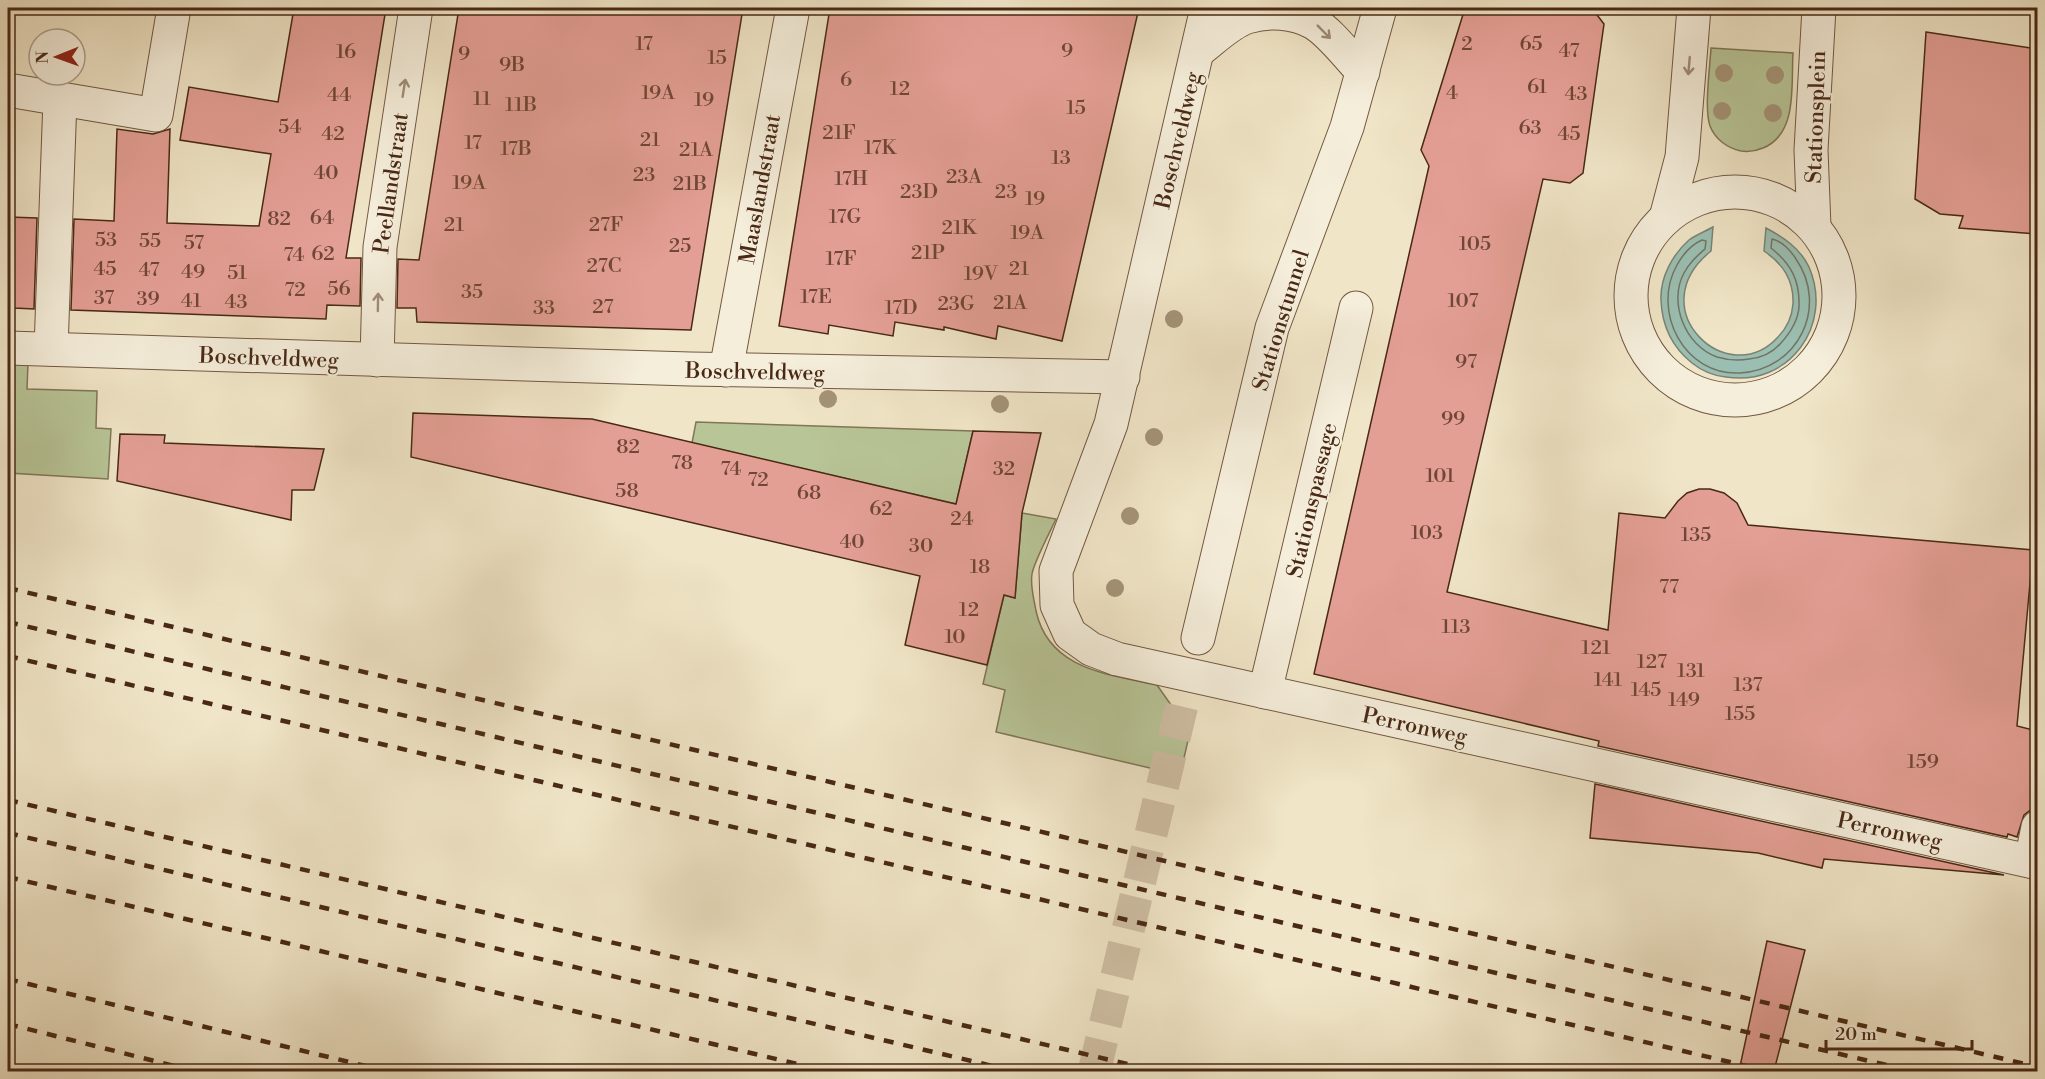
<svg xmlns="http://www.w3.org/2000/svg" width="2045" height="1079" viewBox="0 0 2045 1079" font-family="'Libre Bodoni',serif">
	<style>
		.green { fill: #b8c597; stroke: #807756; stroke-width: 1.5 }
		.water { fill: #9abfb2; stroke: #7a8374; stroke-width: 1.5 }
		.lines { fill: none; stroke-linecap: round; stroke-linejoin: round }
		.shore { stroke: #727464; stroke-width: 1.5 }
		.building { fill: #e49f95; stroke: #492916; stroke-width: 1.5 }
		.minor-tunnel { stroke: #cfbfa4; stroke-width: 33; stroke-dasharray: 33 16; stroke-linecap: butt }
		.minor-casing { stroke: #735842; stroke-width: 35 }
		.minor { stroke: #f5eedb; stroke-width: 33 }
		.rail { stroke: #492916; stroke-width: 4.5; stroke-dasharray: 10 10; stroke-linecap: butt }
		.tree { fill: #a49377 }
		.oneway { stroke: #9f8c78 }
		.labels { text-anchor: middle; stroke-width: 4.5; stroke-linejoin: round; paint-order: stroke }
		.number-label { font-size: 20px; fill: #704636 }
		.street-label { font-size: 22px; fill: #492916; stroke: #f5eedb }
	</style>
	<rect width="100%" height="100%" fill="#f0e5c7"/>
	<filter id="stains"><feTurbulence type="fractalNoise" baseFrequency=".00333" numOctaves="4"/><feColorMatrix values="0 0 0 0 .2 0 0 0 0 .09 0 0 0 0 .02 0 0 0 .5 -.17"/></filter>
	<radialGradient id="worn" r=".72"><stop offset=".6" stop-color="#630" stop-opacity="0"/><stop offset="1" stop-color="#630" stop-opacity=".3"/></radialGradient>
	<g class="green">
		<path d="M1711 48 1793 53C1791 85 1798 134 1763 148 1756 151 1748 152 1741 151 1727 148 1715 139 1710 126 1704 109 1710 67 1711 48Z"/>
		<polygon points="8,361 28,362 27,389 97,391 96,428 111,429 108,479 8,473"/>
		<polygon points="696,422 973,431 956,504 692,443"/>
		<path d="M1022 513 1056 519C1050 532 1034 562 1032 574 1030 586 1034 599 1036 611 1049 670 1108 674 1157 685L1190 732 1180 775 996 732 1005 690 983 684 1004 595 1015 598Z"/>
	</g>
	<path class="water" d="M1713 227 1711 251C1639 309 1728 392 1778 337 1787 328 1792 316 1793 304 1794 280 1783 264 1764 251L1766 228C1783 237 1800 248 1809 267 1834 325 1789 387 1726 377 1714 376 1702 371 1692 363 1672 347 1662 327 1661 300 1660 278 1672 255 1689 240 1696 235 1706 231 1713 227Z"/>
	<g class="lines">
		<path class="shore" d="M1772 239C1782 241 1791 251 1796 259 1829 307 1798 370 1740 373 1684 376 1651 311 1677 265 1683 254 1691 245 1702 240L1706 241 1705 249C1697 256 1690 262 1684 273 1668 302 1685 346 1717 357 1727 360 1738 361 1749 359 1761 358 1773 352 1781 343 1790 333 1798 321 1799 307 1800 280 1791 264 1771 248Z"/>
	</g>
	<g class="building">
		<polygon points="294,8 386,8 346,258 361,258 360,306 327,305 326,319 71,310 74,219 114,221 117,129 153,134 170,129 167,223 259,226 271,154 180,140 189,87 278,102"/>
		<polygon points="459,8 743,8 691,330 417,322 416,308 397,308 398,259 419,260"/>
		<polygon points="830,8 1139,8 1062,341 998,326 996,339 944,327 944,330 895,322 893,336 829,325 828,334 779,326"/>
		<polygon points="1465,8 1571,8 1594,11 1604,24 1583,173 1570,183 1543,179 1447,592 1608,630 1619,513 1665,518 1678,501 1687,493 1699,489 1710,489 1724,493 1737,503 1748,525 2033,550 2017,726 2037,731 2037,809 2032,809 2024,815 2017,837 2008,834 2007,837 1598,746 1599,741 1314,674 1429,166 1421,150"/>
		<polygon points="1926,32 2037,49 2037,234 1959,228 1963,216 1940,214 1915,199"/>
		<polygon points="8,217 37,218 34,309 14,308 14,297 8,297"/>
		<polygon points="413,413 592,419 956,504 973,431 1041,433 1022,513 1015,598 1004,595 987,665 905,645 920,576 411,457"/>
		<polygon points="120,434 165,435 164,443 324,449 314,490 292,490 291,520 117,481"/>
		<polygon points="1595,784 2004,875 1824,859 1822,868 1758,853 1590,838"/>
		<polygon points="1767,941 1805,950 1774,1071 1739,1071"/>
	</g>
	<g class="lines">
		<polyline class="minor-tunnel" points="1094,1072 1198,638"/>
		<g class="minor-casing">
			<g id="minor">
				<polyline points="1207,8 1111,424 1056,571 1057,605 1070,634 1091,649 1117,659 2038,863"/>
				<path d="M1198 51C1213 40 1229 23 1247 17 1268 10 1295 12 1314 23 1331 33 1349 58 1363 72"/>
				<polyline points="8,90 156,115 174,8"/>
				<circle cx="1735" cy="296" r="104"/>
				<polyline points="1666,218 1682,157 1694,8"/>
				<polyline points="1814,227 1811,150 1819,8"/>
				<polyline points="8,348 690,369 1123,377"/>
				<polyline points="51,349 60,99"/>
				<polyline points="377,360 380,247 416,8"/>
				<polyline points="726,370 793,8"/>
				<polyline points="1198,638 1272,328 1347,127 1380,8"/>
				<polyline points="1265,692 1356,308"/>
				<polyline points="2031,861 2038,827"/>
			</g>
		</g>
		<use href="#minor" class="minor"/>
		<g class="rail">
			<polyline points="8,588 2038,1067"/>
			<polyline points="8,622 1916,1072"/>
			<polyline points="8,656 1772,1072"/>
			<polyline points="8,800 1161,1072"/>
			<polyline points="8,833 1018,1072"/>
			<polyline points="8,877 831,1072"/>
			<polyline points="8,979 390,1072"/>
			<polyline points="8,1024 198,1072"/>
		</g>
	</g>
	<g class="tree">
		<circle cx="1724" cy="73" r="9"/>
		<circle cx="1775" cy="75" r="9"/>
		<circle cx="1722" cy="111" r="9"/>
		<circle cx="1773" cy="113" r="9"/>
		<circle cx="1174" cy="319" r="9"/>
		<circle cx="828" cy="399" r="9"/>
		<circle cx="1000" cy="404" r="9"/>
		<circle cx="1154" cy="437" r="9"/>
		<circle cx="1130" cy="516" r="9"/>
		<circle cx="1115" cy="588" r="9"/>
	</g>
	<defs><path id="oneway-shaft" d="M-6 0H5M1.5-3L5.5 0L1.5 3" fill="none" stroke-width="1.6" stroke-linecap="round" stroke-linejoin="round" transform="scale(1.5)"/></defs>
	<g class="oneway">
		<use href="#oneway-shaft" transform="translate(1324 32) rotate(45)"/>
		<use href="#oneway-shaft" transform="translate(1689 66) rotate(95)"/>
		<use href="#oneway-shaft" transform="translate(404 88) rotate(-81)"/>
		<use href="#oneway-shaft" transform="translate(378 302) rotate(-89)"/>
	</g>
	<g class="labels">
		<g class="number-label">
			<text x="644" y="50">17</text>
			<text x="1467" y="50">2</text>
			<text x="1531" y="50">65</text>
			<text x="1067" y="57">9</text>
			<text x="1569" y="57">47</text>
			<text x="346" y="58">16</text>
			<text x="464" y="60">9</text>
			<text x="717" y="64">15</text>
			<text x="512" y="71">9B</text>
			<text x="846" y="86">6</text>
			<text x="1537" y="93">61</text>
			<text x="900" y="95">12</text>
			<text x="658" y="99">19A</text>
			<text x="1452" y="99">4</text>
			<text x="1576" y="100">43</text>
			<text x="339" y="101">44</text>
			<text x="482" y="105">11</text>
			<text x="704" y="106">19</text>
			<text x="521" y="111">11B</text>
			<text x="1076" y="114">15</text>
			<text x="290" y="133">54</text>
			<text x="1530" y="134">63</text>
			<text x="839" y="139">21F</text>
			<text x="333" y="140">42</text>
			<text x="1569" y="140">45</text>
			<text x="650" y="146">21</text>
			<text x="473" y="149">17</text>
			<text x="880" y="154">17K</text>
			<text x="516" y="155">17B</text>
			<text x="696" y="156">21A</text>
			<text x="1061" y="164">13</text>
			<text x="326" y="179">40</text>
			<text x="644" y="181">23</text>
			<text x="964" y="183">23A</text>
			<text x="851" y="185">17H</text>
			<text x="469" y="189">19A</text>
			<text x="690" y="190">21B</text>
			<text x="919" y="198">23D</text>
			<text x="1006" y="198">23</text>
			<text x="1035" y="205">19</text>
			<text x="845" y="223">17G</text>
			<text x="322" y="224">64</text>
			<text x="279" y="225">82</text>
			<text x="454" y="231">21</text>
			<text x="606" y="231">27F</text>
			<text x="959" y="234">21K</text>
			<text x="1027" y="239">19A</text>
			<text x="106" y="246">53</text>
			<text x="150" y="247">55</text>
			<text x="194" y="249">57</text>
			<text x="1475" y="250">105</text>
			<text x="680" y="252">25</text>
			<text x="928" y="259">21P</text>
			<text x="323" y="260">62</text>
			<text x="294" y="261">74</text>
			<text x="841" y="265">17F</text>
			<text x="604" y="272">27C</text>
			<text x="105" y="275">45</text>
			<text x="1019" y="275">21</text>
			<text x="149" y="276">47</text>
			<text x="193" y="278">49</text>
			<text x="237" y="279">51</text>
			<text x="981" y="280">19V</text>
			<text x="339" y="295">56</text>
			<text x="295" y="296">72</text>
			<text x="472" y="298">35</text>
			<text x="816" y="303">17E</text>
			<text x="104" y="304">37</text>
			<text x="148" y="305">39</text>
			<text x="191" y="307">41</text>
			<text x="1463" y="307">107</text>
			<text x="236" y="308">43</text>
			<text x="1010" y="309">21A</text>
			<text x="956" y="310">23G</text>
			<text x="603" y="313">27</text>
			<text x="544" y="314">33</text>
			<text x="901" y="314">17D</text>
			<text x="1466" y="368">97</text>
			<text x="1453" y="425">99</text>
			<text x="628" y="453">82</text>
			<text x="682" y="469">78</text>
			<text x="731" y="475">74</text>
			<text x="1004" y="475">32</text>
			<text x="1440" y="482">101</text>
			<text x="758" y="486">72</text>
			<text x="627" y="497">58</text>
			<text x="809" y="499">68</text>
			<text x="881" y="515">62</text>
			<text x="962" y="525">24</text>
			<text x="1427" y="539">103</text>
			<text x="1696" y="541">135</text>
			<text x="852" y="548">40</text>
			<text x="921" y="552">30</text>
			<text x="980" y="573">18</text>
			<text x="1669" y="593">77</text>
			<text x="969" y="616">12</text>
			<text x="1456" y="633">113</text>
			<text x="955" y="643">10</text>
			<text x="1596" y="654">121</text>
			<text x="1652" y="668">127</text>
			<text x="1691" y="677">131</text>
			<text x="1608" y="686">141</text>
			<text x="1748" y="691">137</text>
			<text x="1646" y="696">145</text>
			<text x="1684" y="706">149</text>
			<text x="1740" y="720">155</text>
			<text x="1923" y="768">159</text>
		</g>
		<g class="street-label">
			<text transform="translate(1815 117) rotate(-88)" y="8">Stationsplein</text>
			<text transform="translate(1177 140) rotate(-77)" y="8">Boschveldweg</text>
			<text transform="translate(390 183) rotate(-82)" y="8">Peellandstraat</text>
			<text transform="translate(759 189) rotate(-80)" y="8">Maaslandstraat</text>
			<text transform="translate(1280 320) rotate(-73)" y="8">Stationstunnel</text>
			<text transform="translate(269 357) rotate(2)" y="8">Boschveldweg</text>
			<text transform="translate(755 371) rotate(1)" y="8">Boschveldweg</text>
			<text transform="translate(1311 500) rotate(-77)" y="8">Stationspassage</text>
			<text transform="translate(1415 725) rotate(12)" y="8">Perronweg</text>
			<text transform="translate(1890 830) rotate(12)" y="8">Perronweg</text>
		</g>
	</g>
	<rect width="2045" height="1079" fill="none" stroke="#f0e5c7" stroke-width="30"/>
	<rect x="9" y="9" width="2027" height="1061" fill="none" stroke="#492916" stroke-width="3"/>
	<rect x="15" y="15" width="2015" height="1049" fill="none" stroke="#492916" stroke-width="1.5"/>
	<g transform="translate(57 57) rotate(269)"><circle r="28" fill="#f5eedb" stroke="#b09f8c" stroke-width="1.5"/>
	<path d="M0-4.5L10 22L0 15L-10 22Z" fill="#8f2418"/>
	<text y="-9" font-size="16" font-weight="bold" text-anchor="middle" fill="#492916">N</text>
	</g>
	<path d="M1826 1040v9h146v-9" fill="none" stroke="#492916" stroke-width="3"/>
	<text x="1835" y="1040" font-size="18" fill="#492916" stroke="#f5eedb" stroke-width="4.5" paint-order="stroke">20 m</text>
	<rect width="100%" height="100%" filter="url(#stains)"/>
	<rect width="100%" height="100%" fill="url(#worn)"/>
</svg>
